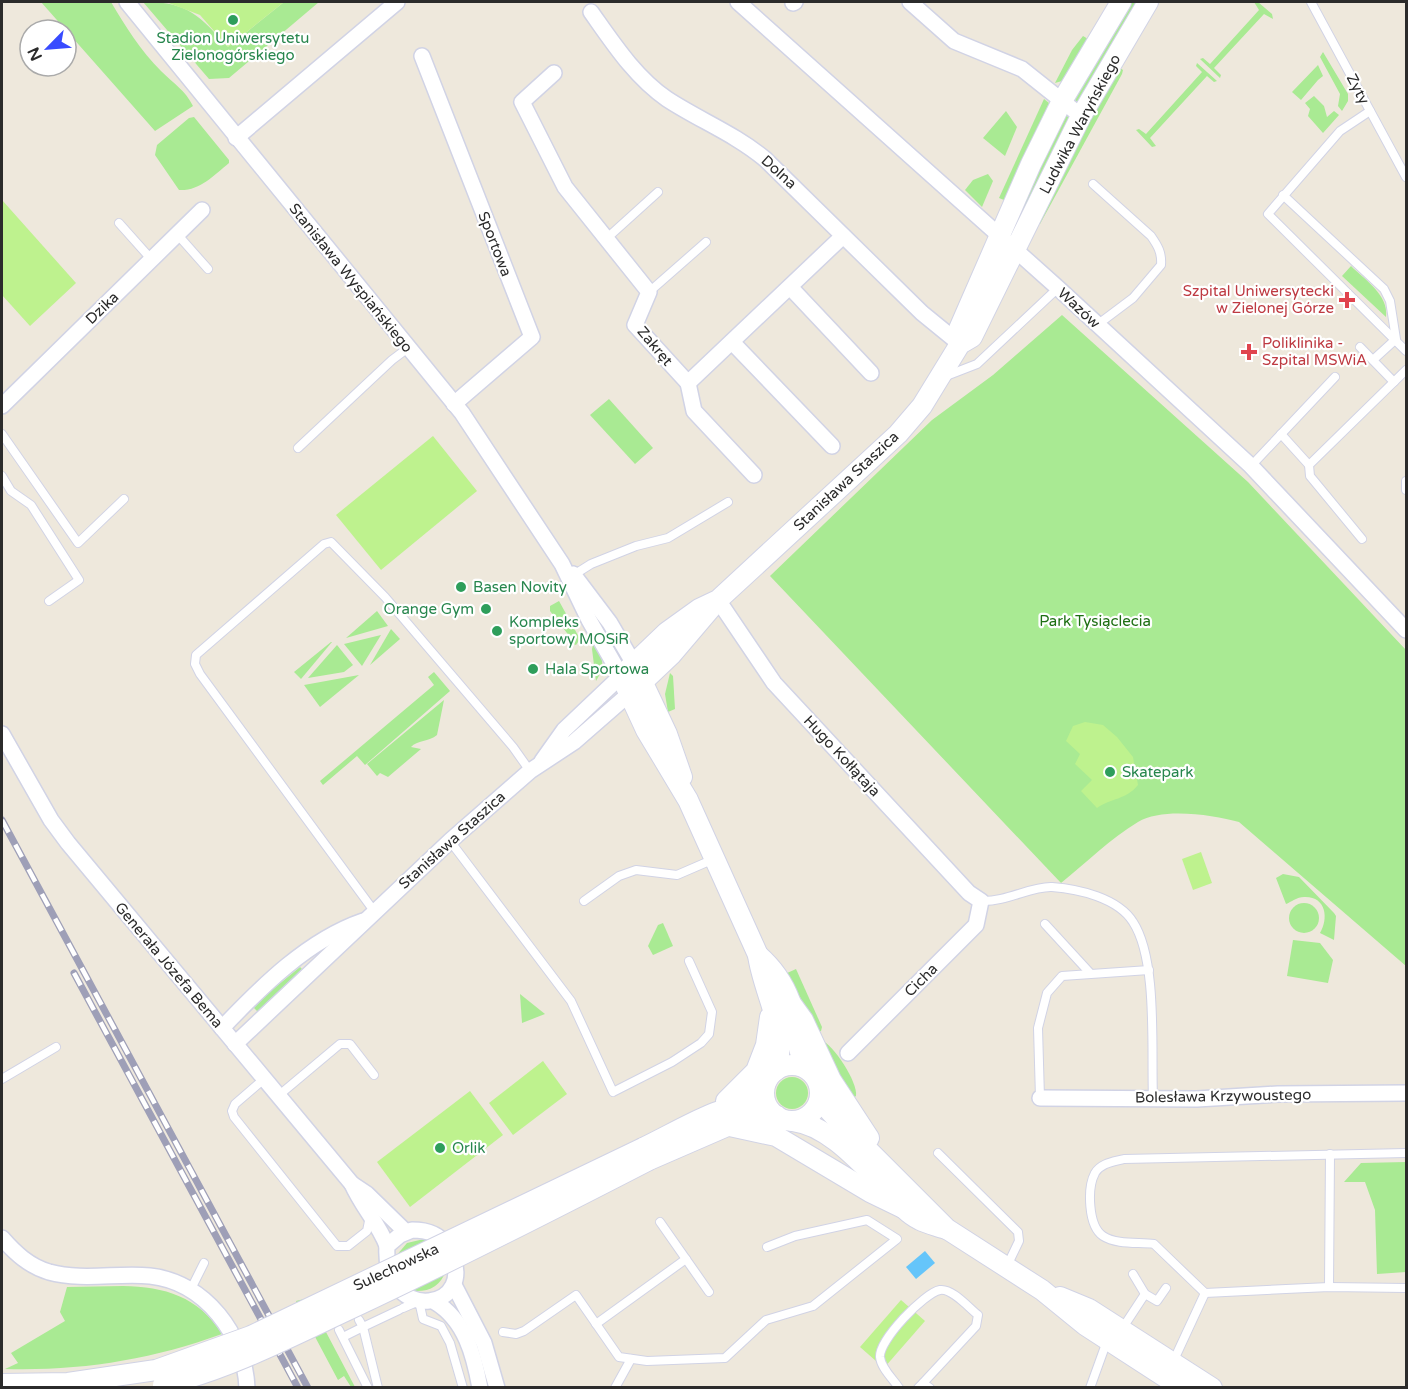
<svg xmlns="http://www.w3.org/2000/svg" width="1408" height="1389" viewBox="0 0 1408 1389" font-family="'Varela Round',sans-serif">
	<style>
		.green { fill: #a9ea93 }
		.pitch { fill: #bef28e }
		.water { fill: #65c5fa }
		.lines { fill: none; stroke-linecap: round; stroke-linejoin: round }
		.service-casing { stroke: #d1d3e5; stroke-width: 10 }
		.minor-casing { stroke: #d1d3e5; stroke-width: 18 }
		.tertiary-casing { stroke: #d1d3e5; stroke-width: 22 }
		.service { stroke: #fff; stroke-width: 8 }
		.minor { stroke: #fff; stroke-width: 15 }
		.tertiary { stroke: #fff; stroke-width: 20 }
		.rail-casing { stroke: #9e9fb7; stroke-width: 7 }
		.rail { stroke: #fff; stroke-width: 4.5; stroke-dasharray: 14; stroke-linecap: butt }
		.tertiary-bridge-casing { stroke: #d1d3e5; stroke-width: 22; stroke-linecap: butt }
		.tertiary-bridge { stroke: #fff; stroke-width: 20 }
		.leisure-dot { fill: #2e9e5b; stroke: #fff; stroke-width: 2 }
		.health-dot { fill: #e0444e; stroke: #fff; stroke-width: 2 }
		.labels { text-anchor: middle; stroke-width: 4.5; stroke-linejoin: round; paint-order: stroke }
		.leisure-label { font-size: 15px; fill: #27864d; stroke: #fff; text-anchor: start }
		.street-label { font-size: 15px; fill: #2b2b2b; stroke: #fff }
		.health-label { font-size: 15px; fill: #be3a42; stroke: #fff; text-anchor: end }
		.park-label { font-size: 15px; fill: #1e6f13; stroke: #fff }
	</style>
	<rect width="100%" height="100%" fill="#eee8dc"/>
	<g class="green">
		<path d="M41 2H111C125 26 141 51 161 71 174 84 185 90 193 106L155 131Z"/>
		<path d="M143 2C187 1 200 16 228 47L284 2H319L229 78 209 79Z"/>
		<polygon points="1132,2 1139,2 1026,213 1020,210 1072,102"/>
		<polygon points="1254,2 1258,2 1272,14 1273,19 1264,14 1214,68 1221,75 1220,78 1200,59 1203,58 1210,64 1259,10"/>
		<polygon points="1083,36 1088,39 1062,81 1055,83 1072,50"/>
		<polygon points="1323,52 1348,94 1348,101 1342,111 1338,106 1340,94 1320,57"/>
		<polygon points="1197,63 1217,81 1214,82 1207,76 1150,138 1156,146 1152,147 1136,130 1139,129 1146,134 1202,72 1196,66"/>
		<polygon points="1318,65 1323,76 1318,80 1301,100 1292,92"/>
		<polygon points="1120,68 1123,70 1122,74 1040,224 1038,222 1085,124"/>
		<polygon points="1314,96 1324,106 1327,117 1334,111 1339,115 1323,133 1308,116 1310,109 1305,103"/>
		<polygon points="1044,99 1049,103 1004,200 999,198"/>
		<polygon points="1006,111 1017,127 1005,156 983,138"/>
		<path d="M194 117 229 160V163C213 176 200 191 179 190L155 155 157 145 189 118Z"/>
		<polygon points="988,174 993,181 982,207 965,190 973,180"/>
		<path d="M1351 266C1365 280 1389 295 1386 317L1342 276Z"/>
		<path d="M1062 315 1248 482 1406 650V966L1239 822C1213 815 1163 807 1138 822 1111 838 1086 863 1061 883L770 576 932 420 993 375Z"/>
		<polygon points="609,399 653,448 635,464 590,415"/>
		<polygon points="559,601 580,639 576,645 566,641 570,637 550,611 550,606"/>
		<polygon points="377,611 388,626 346,638"/>
		<polygon points="391,629 400,639 370,665"/>
		<polygon points="381,635 362,666 344,644"/>
		<path d="M594 641C602 657 607 665 596 681L592 649Z"/>
		<polygon points="331,642 332,642 301,679 294,672"/>
		<polygon points="337,645 353,665 344,672 308,678"/>
		<polygon points="434,672 450,691 365,765 357,756 323,785 320,781 434,685 428,677"/>
		<polygon points="670,673 673,676 675,709 668,712 665,694"/>
		<polygon points="359,675 320,707 304,685"/>
		<path d="M444 700 437 735C429 742 417 740 411 747L421 749 388 777 380 773 377 776 367 764Z"/>
		<path d="M1283 874 1299 877 1334 913 1336 916 1334 940 1320 933C1329 918 1326 896 1304 897 1297 897 1291 902 1286 904L1276 878Z"/>
		<circle cx="1304" cy="918" r="15"/>
		<polygon points="663,923 673,946 653,955 648,946 658,925"/>
		<polygon points="1293,940 1320,943 1333,960 1328,983 1287,976"/>
		<polygon points="300,967 302,969 258,1012 252,1006"/>
		<polygon points="796,969 822,1027 821,1031 813,1034 785,974"/>
		<polygon points="520,994 545,1014 522,1023"/>
		<path d="M821 1040C833 1044 858 1082 856 1096L848 1101Z"/>
		<circle cx="792" cy="1093" r="16"/>
		<polygon points="1406,1162 1406,1272 1377,1274 1375,1210 1365,1182 1344,1182 1361,1163"/>
		<path d="M424 1239 432 1242 446 1271C440 1286 430 1292 413 1291L396 1256 407 1243Z"/>
		<path d="M123 1286C165 1287 198 1296 222 1334 150 1360 81 1371 5 1369L18 1363 11 1353 65 1321 60 1312 67 1287Z"/>
		<polygon points="308,1298 355,1387 351,1387 344,1376 338,1380 296,1301"/>
	</g>
	<g class="pitch">
		<polygon points="166,2 284,2 228,47 200,15"/>
		<polygon points="2,200 76,283 30,326 2,295"/>
		<polygon points="433,436 477,491 381,570 336,515"/>
		<path d="M1085 722 1103 725 1117 737 1133 757 1138 785C1126 800 1111 798 1097 808L1081 791 1092 780 1075 764 1080 754 1066 741 1073 726Z"/>
		<polygon points="1201,852 1212,883 1193,890 1182,859"/>
		<polygon points="543,1061 567,1094 513,1135 489,1103"/>
		<polygon points="470,1091 503,1135 410,1207 377,1162"/>
		<polygon points="901,1300 925,1321 884,1368 860,1347"/>
	</g>
	<polygon class="water" points="925,1251 935,1263 916,1279 906,1267"/>
	<g class="lines">
		<g class="service-casing">
			<g id="service">
				<polyline points="1311,2 1406,177"/>
				<polyline points="1370,111 1340,131 1268,214 1406,351"/>
				<path d="M1093 184 1151 236C1158 246 1162 253 1161 265L1133 298 1097 325"/>
				<polyline points="1283,195 1384,289 1390,301 1396,339 1373,360"/>
				<polyline points="119,223 152,260"/>
				<polyline points="177,234 208,269"/>
				<polyline points="606,239 658,192"/>
				<polyline points="649,292 706,242"/>
				<polyline points="1360,347 1394,382"/>
				<polyline points="946,376 977,364 1058,288"/>
				<polyline points="2,434 78,543 124,499"/>
				<polyline points="1281,434 1309,465"/>
				<polyline points="298,448 392,360 408,348"/>
				<polyline points="1251,466 1335,377"/>
				<polyline points="2,476 11,491 31,505 79,580 49,601"/>
				<polyline points="1406,481 1406,490"/>
				<polyline points="1362,539 1310,476 1309,465 1406,370"/>
				<polyline points="572,576 591,564 636,546 668,538 728,502"/>
				<polyline points="450,841 571,1001 613,1092 672,1062 701,1043 709,1034 712,1012 689,961"/>
				<polyline points="584,901 619,876 636,870 677,875 714,859"/>
				<path d="M981 901C1007 902 1031 886 1052 887 1079 889 1118 898 1133 922 1158 960 1151 1051 1153 1098"/>
				<polyline points="374,911 200,674 195,664 196,655 324,544 331,542 385,597 513,747 530,771"/>
				<polyline points="1045,924 1090,973"/>
				<polyline points="2,1079 56,1047"/>
				<polyline points="264,1079 235,1104 232,1111 234,1117 337,1246 348,1246 367,1231 370,1216"/>
				<polyline points="278,1096 340,1044 350,1044 374,1075"/>
				<polyline points="1040,1098 1038,1028 1047,993 1062,976 1149,970"/>
				<polyline points="938,1153 1018,1232 1019,1241 1007,1266"/>
				<path d="M1406 1153 1124 1159C1113 1162 1101 1163 1095 1173 1087 1188 1088 1226 1103 1236 1117 1245 1138 1242 1154 1244L1205 1293 1329 1287 1406 1288"/>
				<polyline points="660,1222 709,1292"/>
				<polyline points="1133,1274 1145,1294"/>
				<polyline points="1329,1287 1330,1154"/>
				<polyline points="190,1291 204,1263"/>
				<polyline points="403,1308 419,1301 423,1319 441,1326 450,1343 463,1388"/>
				<polyline points="596,1324 686,1259"/>
				<polyline points="1122,1329 1145,1294 1157,1301 1166,1288"/>
				<polyline points="339,1330 368,1388"/>
				<polyline points="503,1332 516,1334 524,1331 576,1295 619,1357 647,1361 725,1358 766,1320 813,1306 897,1239 867,1220 795,1236 767,1247"/>
				<polyline points="343,1337 363,1327 359,1320"/>
				<polyline points="1173,1362 1205,1293"/>
				<polyline points="378,1388 363,1327 399,1310"/>
				<polyline points="615,1388 631,1359"/>
				<path d="M899 1388C893 1379 881 1368 880 1357 879 1340 924 1293 940 1290 952 1288 969 1308 978 1315L976 1326 923 1383"/>
				<polyline points="918,1388 923,1383 930,1388"/>
				<polyline points="1090,1388 1107,1341"/>
			</g>
		</g>
		<g class="minor-casing">
			<g id="minor">
				<polyline points="127,2 462,413 562,564 589,620 621,676 564,730 542,761"/>
				<polyline points="738,2 1058,288 1251,466 1406,630"/>
				<polyline points="910,2 954,41 1022,69 1081,116"/>
				<polyline points="793,3 795,2"/>
				<path d="M591 12C613 43 635 77 667 99 699 120 735 134 765 159L922 313 960 344"/>
				<polyline points="422,56 532,337 454,404"/>
				<polyline points="554,73 522,102 565,187 649,292 635,325 688,383 843,236"/>
				<polyline points="236,138 397,2"/>
				<polyline points="790,287 871,373"/>
				<polyline points="732,342 832,446"/>
				<polyline points="688,383 694,411 754,475"/>
				<polyline points="2,406 202,210"/>
				<polyline points="573,574 610,623 634,664"/>
				<polyline points="718,600 774,683 969,893 981,901 976,925 848,1053"/>
				<polyline points="2,734 51,820 68,843 352,1184 367,1194 406,1232"/>
				<path d="M222 1028C262 986 308 940 363 921"/>
				<polyline points="235,1044 450,841 530,771 574,742 629,694"/>
				<polyline points="1040,1098 1197,1099 1278,1094 1406,1093"/>
				<path d="M352 1184C362 1207 379 1224 387 1246"/>
				<path d="M412 1230C428 1230 440 1234 448 1248 484 1310 382 1328 387 1246L400 1235Z"/>
				<path d="M2 1238C15 1253 29 1266 49 1272 82 1281 116 1273 150 1276 205 1282 245 1335 247 1388"/>
				<polyline points="454,1285 484,1343 497,1388"/>
				<path d="M435 1302C465 1320 474 1355 480 1388"/>
			</g>
		</g>
		<g class="tertiary-casing">
			<g id="tertiary">
				<polyline points="960,344 959,329 1031,164 1062,101 1121,2"/>
				<polyline points="634,664 667,734 682,777"/>
				<polyline points="633,691 671,655 711,608"/>
				<path d="M758 955C773 968 783 982 790 1001 797 1024 794 1048 808 1069"/>
				<polyline points="790,1002 803,1020 831,1080 869,1138"/>
				<circle cx="792" cy="1093" r="28"/>
				<path d="M775 1071C790 1033 763 993 758 955L688 800 646 730 621 676 667 632 699 609 718 600 898 434 922 406 960 344 972 337 1081 116 1148 2"/>
				<polyline points="821,1093 826,1107 837,1119 947,1229 1042,1290 1085,1325 1182,1388"/>
				<polyline points="726,1101 756,1071 766,1045 770,1017"/>
				<path d="M793 1121C826 1125 856 1158 879 1181 892 1194 903 1212 920 1220 928 1224 938 1226 946 1229"/>
				<polyline points="725,1125 776,1136 870,1192 903,1208"/>
				<path d="M643 1148C666 1137 688 1124 712 1114 736 1104 749 1105 767 1080"/>
				<polyline points="649,1160 748,1117 762,1114 777,1116"/>
				<polyline points="1060,1297 1089,1309 1212,1388"/>
				<polyline points="2,1384 68,1383 156,1370"/>
			</g>
		</g>
		<use href="#service" class="service"/>
		<use href="#minor" class="minor"/>
		<use href="#tertiary" class="tertiary"/>
		<g class="rail-casing">
			<g id="rail">
				<polyline points="2,820 308,1388"/>
				<polyline points="74,973 298,1388"/>
			</g>
		</g>
		<use href="#rail" class="rail"/>
		<g class="tertiary-bridge-casing">
			<g id="tertiary-bridge">
				<polyline points="156,1370 251,1336 643,1148"/>
				<path d="M163 1385C229 1369 290 1337 352 1308 452 1261 550 1211 649 1160"/>
			</g>
		</g>
		<use href="#tertiary-bridge" class="tertiary-bridge"/>
	</g>
	<g class="leisure-dot">
		<circle cx="233" cy="20" r="6"/>
		<circle cx="461" cy="587" r="6"/>
		<circle cx="486" cy="609" r="6"/>
		<circle cx="497" cy="631" r="6"/>
		<circle cx="533" cy="669" r="6"/>
		<circle cx="1110" cy="772" r="6"/>
		<circle cx="440" cy="1148" r="6"/>
	</g>
	<g class="health-dot">
		<path d="M1344 291h6v6h6v6h-6v6h-6v-6h-6v-6h6z"/>
		<path d="M1246 343h6v6h6v6h-6v6h-6v-6h-6v-6h6z"/>
	</g>
	<g class="labels">
		<g class="leisure-label">
			<text x="233" y="43" text-anchor="middle">Stadion Uniwersytetu<tspan x="233" dy="17">Zielonogórskiego</tspan></text>
			<text x="473" y="592">Basen Novity</text>
			<text x="474" y="614" text-anchor="end">Orange Gym</text>
			<text x="509" y="627">Kompleks<tspan x="509" dy="17">sportowy MOSiR</tspan></text>
			<text x="545" y="674">Hala Sportowa</text>
			<text x="1122" y="777">Skatepark</text>
			<text x="452" y="1153">Orlik</text>
		</g>
		<g class="street-label">
			<text transform="translate(1358 89) rotate(62)" y="5">Zyty</text>
			<text transform="translate(1080 124) rotate(-62)" y="5">Ludwika Waryńskiego</text>
			<text transform="translate(779 172) rotate(42)" y="5">Dolna</text>
			<text transform="translate(495 244) rotate(69)" y="5">Sportowa</text>
			<text transform="translate(351 278) rotate(51)" y="5">Stanisława Wyspiańskiego</text>
			<text transform="translate(102 308) rotate(-44)" y="5">Dzika</text>
			<text transform="translate(1079 308) rotate(43)" y="5">Wazów</text>
			<text transform="translate(655 346) rotate(50)" y="5">Zakręt</text>
			<text transform="translate(846 481) rotate(-43)" y="5">Stanisława Staszica</text>
			<text transform="translate(842 756) rotate(47)" y="5">Hugo Kołłątaja</text>
			<text transform="translate(452 840) rotate(-42)" y="5">Stanisława Staszica</text>
			<text transform="translate(169 965) rotate(50)" y="5">Generała Józefa Bema</text>
			<text transform="translate(921 980) rotate(-45)" y="5">Cicha</text>
			<text transform="translate(1223 1096) rotate(-1)" y="5">Bolesława Krzywoustego</text>
			<text transform="translate(396 1267) rotate(-25)" y="5">Sulechowska</text>
		</g>
		<g class="health-label">
			<text x="1334" y="296">Szpital Uniwersytecki<tspan x="1334" dy="17">w Zielonej Górze</tspan></text>
			<text x="1262" y="348" text-anchor="start">Poliklinika -<tspan x="1262" dy="17">Szpital MSWiA</tspan></text>
		</g>
		<g class="park-label">
			<text x="1095" y="626">Park Tysiąclecia</text>
		</g>
	</g>
	<rect width="1408" height="1389" fill="none" stroke="#2b2b2b" stroke-width="6"/>
	<g transform="translate(48 48) rotate(245)"><circle r="28" fill="#ffffff" stroke="#aaaaaa" stroke-width="1.5"/>
	<path d="M0-4.5L10 22L0 15L-10 22Z" fill="#384bff"/>
	<text y="-9" font-size="16" font-weight="bold" text-anchor="middle" fill="#2b2b2b">N</text>
	</g>
</svg>
